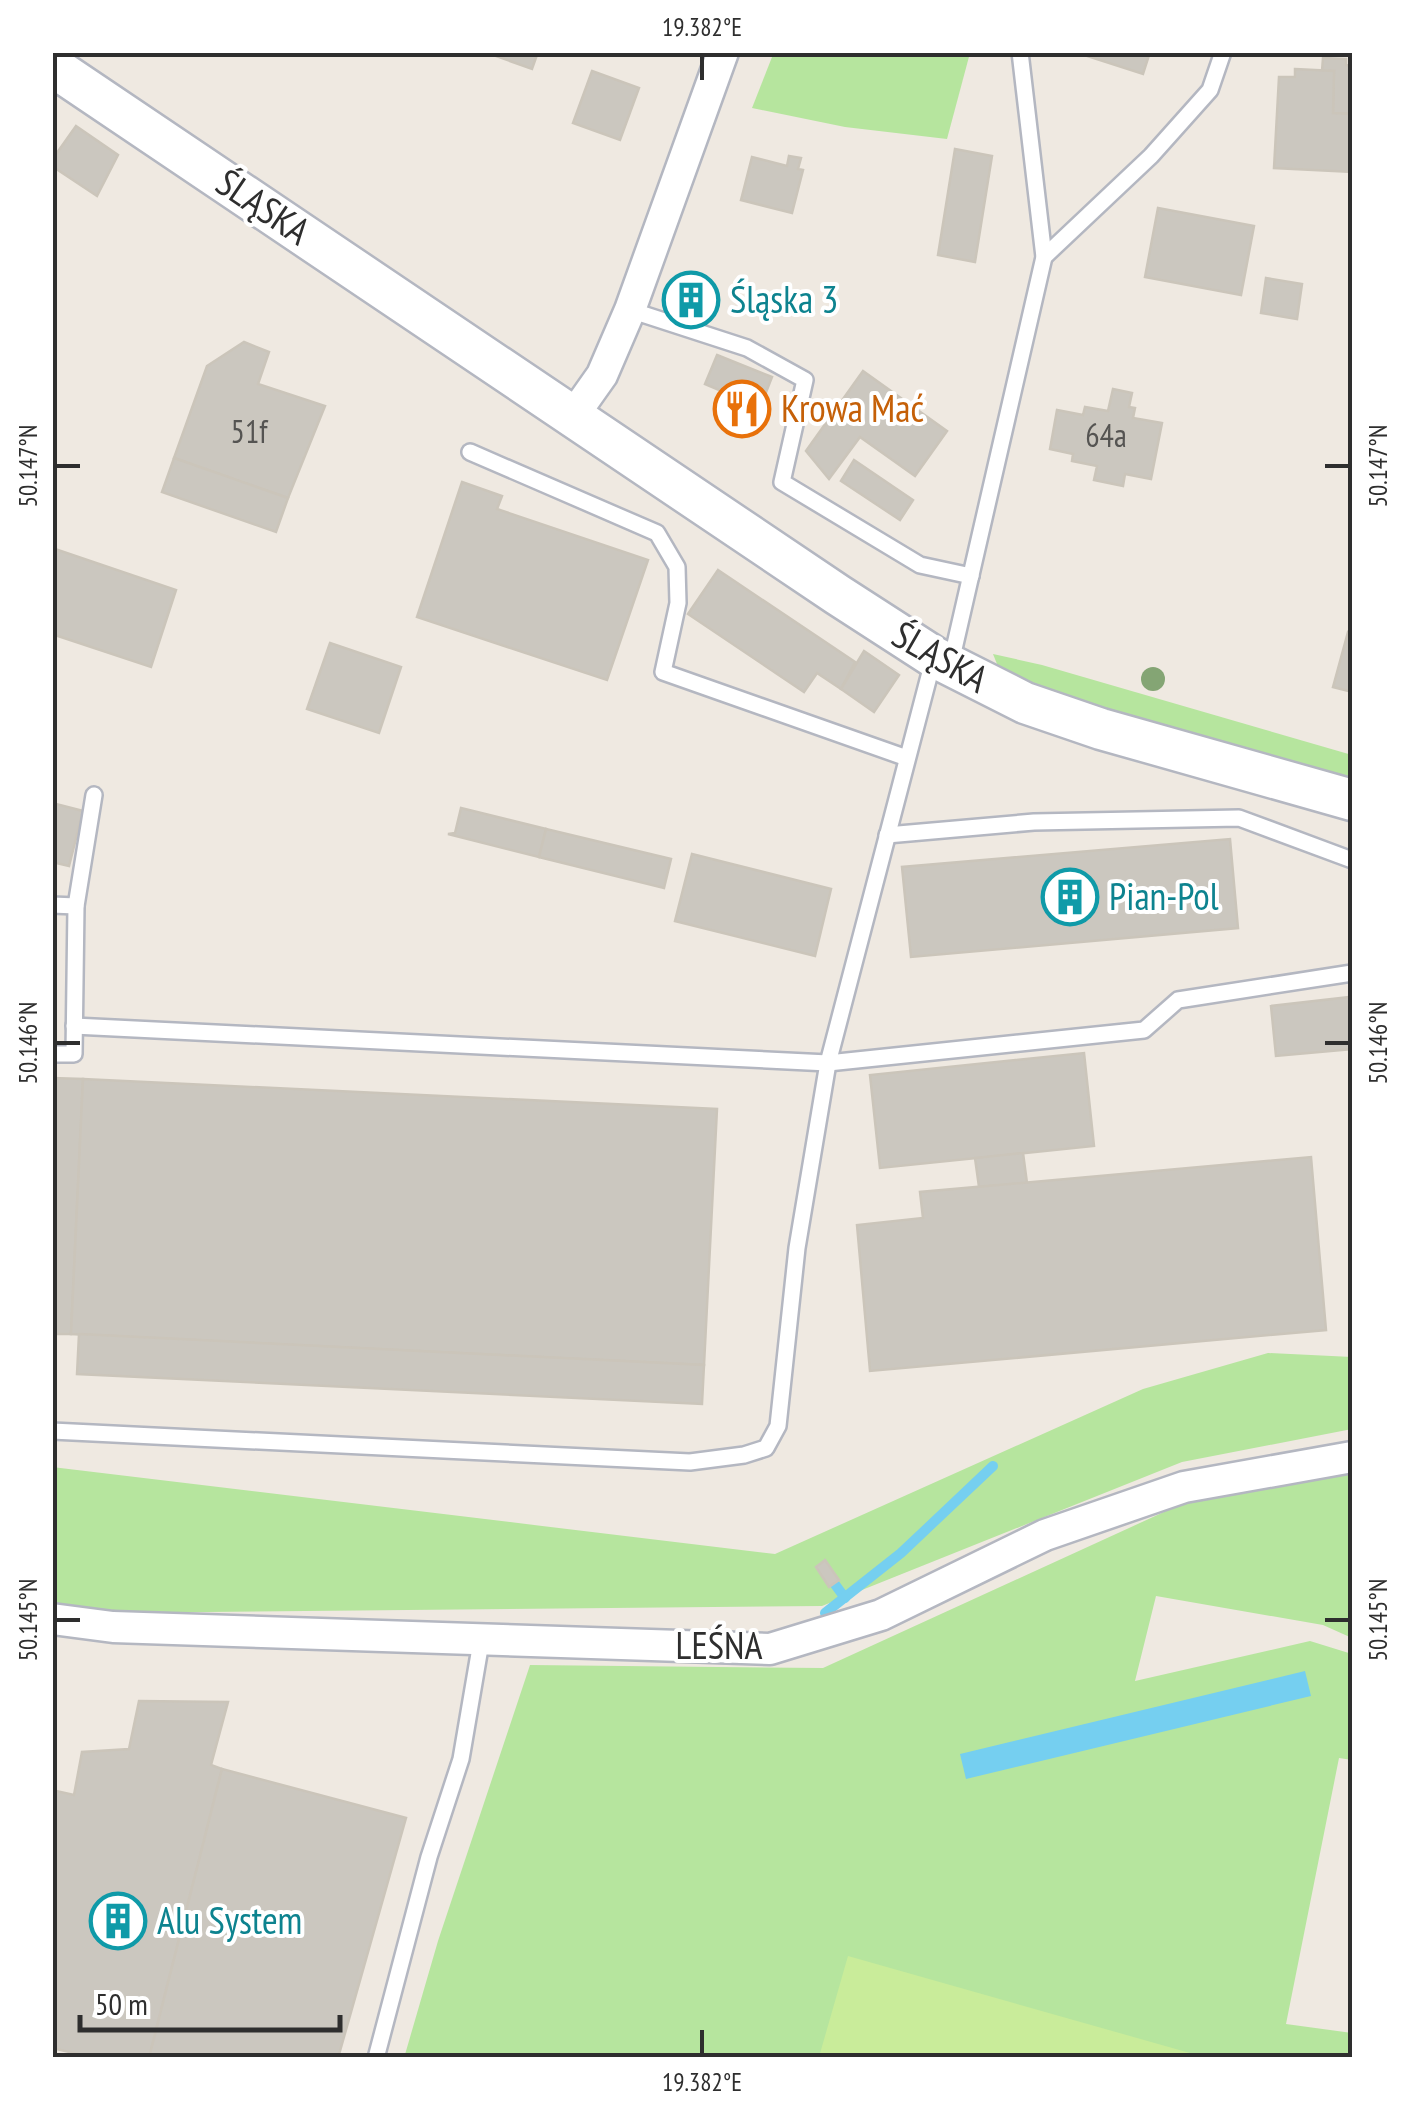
<svg xmlns="http://www.w3.org/2000/svg" width="1405" height="2110" viewBox="0 0 1405 2110" font-family="'PT Sans Narrow',sans-serif">
	<style>
		.green { fill: #b6e59e }
		.pitch { fill: #c9ec9a }
		.water { fill: #75cff0 }
		.lines { fill: none; stroke-linecap: round; stroke-linejoin: round }
		.stream { stroke: #75cff0; stroke-width: 10 }
		.building { fill: #cbc7bf; stroke: #cbc5ba; stroke-width: 2.5 }
		.lane-casing { stroke: #b4b7c1; stroke-width: 20 }
		.street-casing { stroke: #b4b7c1; stroke-width: 35 }
		.secondary-casing { stroke: #b4b7c1; stroke-width: 45 }
		.lane { stroke: #fff; stroke-width: 15 }
		.street { stroke: #fff; stroke-width: 30 }
		.secondary { stroke: #fff; stroke-width: 40 }
		.tree { fill: #84a574 }
		.ticks { fill: none; stroke: #2e2e2e; stroke-width: 4 }
		.labels { text-anchor: middle; stroke-width: 8; stroke-linejoin: round; paint-order: stroke }
		.number-label { font-size: 32px; fill: #555452 }
		.street-label { font-size: 38px; fill: #2e2e2e; stroke: #fff }
		.culture-label { font-size: 38px; fill: #0d838f; stroke: #fff; text-anchor: start }
		.food-label { font-size: 38px; fill: #c56008; stroke: #fff; text-anchor: start }
		.neatline { fill: none; stroke: #2e2e2e; stroke-width: 4 }
		.ticks-label { font-size: 25px; text-anchor: middle; fill: #2e2e2e }
	</style>
	<rect width="100%" height="100%" fill="#efe9e1"/>
	<g class="green">
		<polygon points="774,52 970,52 970,53 947,139 845,127 752,108"/>
		<polygon points="993,654 1042,665 1352,755 1352,784 1072,703 999,669"/>
		<polygon points="1268,1353 1352,1357 1352,1429 1182,1462 822,1606 106,1613 53,1603 52,1467 775,1554 1143,1389"/>
		<polygon points="1352,1469 1352,1638 1323,1625 1156,1596 1135,1681 1310,1641 1352,1654 1352,1760 1339,1758 1286,2024 1352,2033 1352,2057 404,2058 438,1941 530,1665 823,1668 1188,1501"/>
	</g>
	<polygon class="pitch" points="848,1956 1204,2057 819,2057"/>
	<polygon class="water" points="1305,1671 1311,1696 966,1779 960,1754"/>
	<g class="lines">
		<g class="stream">
			<polyline points="834,1583 845,1598"/>
			<polyline points="825,1613 901,1553 993,1466"/>
		</g>
	</g>
	<g class="building">
		<polygon points="485,52 538,52 532,69"/>
		<polygon points="1075,52 1150,52 1143,74"/>
		<polygon points="1323,58 1346,59 1346,65 1352,66 1352,114 1333,113 1334,71 1322,71"/>
		<polygon points="1295,69 1334,71 1333,113 1352,114 1352,172 1274,168 1279,77 1295,77"/>
		<polygon points="592,71 639,88 620,140 573,123"/>
		<polygon points="76,126 118,155 97,196 52,166 52,160"/>
		<polygon points="955,149 992,156 975,262 938,255"/>
		<polygon points="789,156 801,158 798,169 803,170 792,213 741,200 752,157 787,166"/>
		<polygon points="1158,208 1254,226 1241,295 1145,277"/>
		<polygon points="1266,278 1302,284 1297,319 1261,313"/>
		<polygon points="682,291 704,299 700,310 678,302"/>
		<polygon points="244,342 269,352 258,384 325,406 288,498 174,458 207,366"/>
		<polygon points="717,355 772,377 749,436 720,424 731,395 705,384"/>
		<polygon points="863,371 947,431 915,476 860,437 829,479 806,451"/>
		<polygon points="1113,389 1132,393 1129,407 1135,408 1133,418 1162,423 1151,479 1125,474 1123,486 1094,480 1097,466 1072,461 1073,454 1050,449 1057,410 1083,415 1085,407 1108,411"/>
		<polygon points="174,458 288,498 276,532 162,492"/>
		<polygon points="854,460 913,500 900,520 841,481"/>
		<polygon points="462,482 502,496 497,509 648,560 607,680 417,617"/>
		<polygon points="52,548 176,590 151,667 52,634"/>
		<polygon points="718,570 855,662 841,689 817,673 804,692 688,614"/>
		<polygon points="1348,632 1352,634 1352,692 1333,687"/>
		<polygon points="330,643 401,667 379,733 307,709"/>
		<polygon points="864,651 899,675 874,712 841,689"/>
		<polygon points="52,803 83,811 69,866 52,862"/>
		<polygon points="461,808 546,829 539,857 448,834 455,833"/>
		<polygon points="546,829 671,859 664,888 539,857"/>
		<polygon points="1230,839 1238,928 911,957 902,867"/>
		<polygon points="692,854 831,889 815,956 675,921"/>
		<polygon points="1350,997 1352,1049 1276,1056 1271,1006"/>
		<polygon points="1084,1053 1094,1146 880,1168 870,1075"/>
		<polygon points="52,1078 83,1079 71,1334 52,1334"/>
		<polygon points="83,1079 717,1109 704,1365 71,1334"/>
		<polygon points="1023,1153 1027,1183 979,1187 975,1158"/>
		<polygon points="1311,1157 1326,1330 870,1371 857,1225 923,1218 920,1192"/>
		<polygon points="79,1334 704,1365 702,1404 77,1374"/>
		<polygon points="825,1560 839,1580 829,1587 816,1567"/>
		<polygon points="139,1701 228,1702 211,1765 222,1769 149,2058 95,2058 52,2048 52,1790 74,1795 82,1752 129,1749"/>
		<polygon points="222,1769 406,1818 338,2058 149,2058"/>
	</g>
	<g class="lines">
		<g class="lane-casing">
			<g id="lane">
				<polyline points="1044,257 1151,156 1210,90 1223,52"/>
				<polyline points="630,310 747,348 805,380 782,482 920,565 971,576"/>
				<polyline points="470,452 657,533 677,567 678,603 663,672 907,758"/>
				<polyline points="951,662 1044,257 1020,52"/>
				<polyline points="887,835 1034,822 1239,818 1352,860"/>
				<polyline points="52,905 76,906"/>
				<polyline points="74,1026 828,1063 1144,1030 1178,1000 1352,973"/>
				<polyline points="52,1054 74,1054 76,906 94,795"/>
				<polyline points="52,1431 690,1462 744,1455 766,1448 778,1426 797,1248 828,1063 933,661"/>
				<polyline points="376,2058 429,1857 461,1759 481,1642"/>
			</g>
		</g>
		<g class="street-casing">
			<g id="street">
				<polyline points="573,416 602,375 630,310 723,52"/>
				<polyline points="52,1619 113,1627 770,1649 881,1615 1045,1535 1184,1487 1352,1457"/>
			</g>
		</g>
		<g class="secondary-casing">
			<polyline id="secondary" points="52,66 838,595 934,657 1025,703 1101,729 1352,800"/>
		</g>
		<use href="#lane" class="lane"/>
		<use href="#street" class="street"/>
		<use href="#secondary" class="secondary"/>
	</g>
	<circle class="tree" cx="1153" cy="679" r="12"/>
	<path class="ticks" d="M702 55V80M55 466H80M1325 466H1350M55 1043H80M1325 1043H1350M55 1620H80M1325 1620H1350M702 2030V2055"/>
	<defs>
		<g id="building-ring" transform="scale(2.875)"><circle r="9.5" fill="#fff" stroke="#0f9aa8" stroke-width="1.5"/><path d="M-4-6H4V6H1V3H-1V6H-4ZM-2.5-4.3h1.7v1.8h-1.7ZM.8-4.3h1.7v1.8H.8ZM-2.5-1h1.7V.8h-1.7ZM.8-1h1.7V.8H.8Z" fill="#0f9aa8"/></g>
		<g id="restaurant-ring" transform="scale(2.875)"><circle r="9.5" fill="#fff" stroke="#e8710a" stroke-width="1.5"/><path d="M-5-6h1v4h1v-4h1v4h1v-4h1v5L-1.5 .5V6h-2V.5L-5-1ZM5-6V6H3V1.5H1.5Q1.5-4 5-6Z" fill="#e8710a"/></g>
	</defs>
	<g fill-rule="evenodd">
		<use href="#building-ring" x="691" y="300"/>
		<use href="#restaurant-ring" x="742" y="409"/>
		<use href="#building-ring" x="1070" y="897"/>
		<use href="#building-ring" x="118" y="1921"/>
	</g>
	<g class="labels">
		<g class="number-label">
			<text x="249" y="443">51f</text>
			<text x="1106" y="447">64a</text>
		</g>
		<g class="street-label">
			<text transform="translate(263 207) rotate(34)" y="13">ŚLĄSKA</text>
			<text transform="translate(940 657) rotate(30)" y="13">ŚLĄSKA</text>
			<text x="719" y="1659">LEŚNA</text>
		</g>
		<g class="culture-label">
			<text x="730" y="313">Śląska 3</text>
			<text x="1109" y="910">Pian-Pol</text>
			<text x="157" y="1934">Alu System</text>
		</g>
		<g class="food-label">
			<text x="781" y="422">Krowa Mać</text>
		</g>
	</g>
	<rect width="1405" height="2110" fill="none" stroke="#ffffff" stroke-width="110"/>
	<path d="M80 2015v15h260v-15" fill="none" stroke="#2e2e2e" stroke-width="5"/>
	<text x="95" y="2015" font-size="30" fill="#2e2e2e" stroke="#ffffff" stroke-width="8" paint-order="stroke">50 m</text>
	<rect x="55" y="55" width="1295" height="2000" class="neatline"/>
	<g class="ticks-label">
		<text x="702" y="36">19.382°E</text>
		<text transform="translate(28 466) rotate(-90)" y="9">50.147°N</text>
		<text transform="translate(1378 466) rotate(-90)" y="9">50.147°N</text>
		<text transform="translate(28 1043) rotate(-90)" y="9">50.146°N</text>
		<text transform="translate(1378 1043) rotate(-90)" y="9">50.146°N</text>
		<text transform="translate(28 1620) rotate(-90)" y="9">50.145°N</text>
		<text transform="translate(1378 1620) rotate(-90)" y="9">50.145°N</text>
		<text x="702" y="2091">19.382°E</text>
	</g>
</svg>
